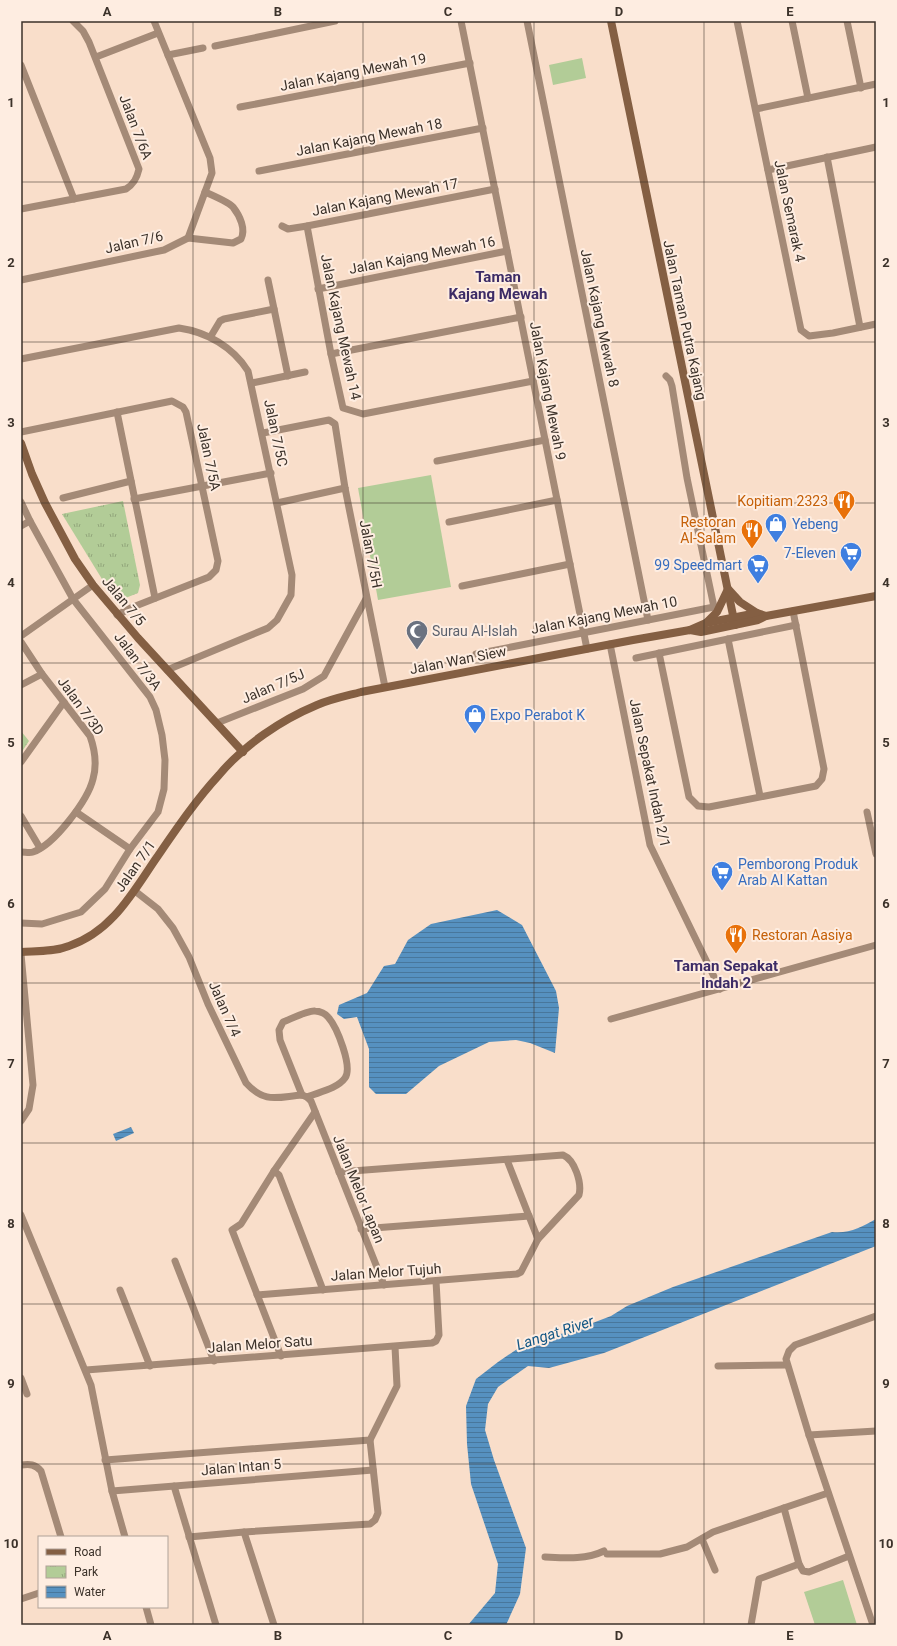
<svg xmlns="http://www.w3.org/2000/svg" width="897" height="1646" viewBox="0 0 897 1646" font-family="Roboto,sans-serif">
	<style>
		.park { fill: url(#park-tufts) }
		.pitch { fill: #b2cc97 }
		.water { fill: url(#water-rules) }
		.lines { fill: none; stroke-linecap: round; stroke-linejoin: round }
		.street { stroke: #a48a77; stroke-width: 7 }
		.secondary { stroke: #845f43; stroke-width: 8 }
		.grid { fill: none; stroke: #3c322a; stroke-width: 1; stroke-opacity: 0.55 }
		.labels { text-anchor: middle; stroke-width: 4; stroke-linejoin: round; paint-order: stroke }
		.street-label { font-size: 14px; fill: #3c322a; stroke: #feede1 }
		.food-label { font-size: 14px; fill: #c56008; stroke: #feede1; text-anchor: end }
		.shop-label { font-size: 14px; fill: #366cbe; stroke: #feede1; text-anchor: start }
		.worship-label { font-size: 14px; fill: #5b616d; stroke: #feede1; text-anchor: start }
		.neighbourhood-label { font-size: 15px; font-weight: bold; fill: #3c2b66; stroke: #feede1 }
		.water-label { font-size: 15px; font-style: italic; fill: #135785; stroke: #feede1 }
		.neatline { fill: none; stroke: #3c322a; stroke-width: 1.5 }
		.grid-label { font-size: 13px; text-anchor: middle; font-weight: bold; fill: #3c322a }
	</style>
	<defs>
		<pattern id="park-tufts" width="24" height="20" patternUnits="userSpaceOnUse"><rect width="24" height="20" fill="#b2cc97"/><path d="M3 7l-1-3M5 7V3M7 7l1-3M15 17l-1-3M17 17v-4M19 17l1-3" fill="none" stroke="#92a67b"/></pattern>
		<pattern id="water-rules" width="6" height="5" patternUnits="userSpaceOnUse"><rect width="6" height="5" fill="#5691c0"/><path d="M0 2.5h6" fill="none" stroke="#48779c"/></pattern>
	</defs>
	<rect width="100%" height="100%" fill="#f9deca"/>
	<g class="park">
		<polygon points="123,501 140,585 138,593 123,599 113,597 62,514"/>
		<polygon points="21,731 29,741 21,753"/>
	</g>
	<g class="pitch">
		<polygon points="582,58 586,78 553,85 549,65"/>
		<polygon points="431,475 451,587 378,600 358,488"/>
		<polygon points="843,1580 857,1625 815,1625 804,1592"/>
	</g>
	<g class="water">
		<polygon points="497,910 522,925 556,991 559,1008 555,1053 530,1043 516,1040 489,1042 439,1066 406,1094 376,1094 369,1087 369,1049 357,1017 344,1019 337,1014 339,1005 367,993 384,966 395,964 408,940 431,924"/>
		<polygon points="131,1127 134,1133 116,1141 113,1134"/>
		<path d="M876 1219V1246L604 1353 549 1368 528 1366 498 1387 488 1404 485 1430 494 1460 526 1548 520 1594 506 1625H468L495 1593 498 1564 471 1484 467 1444 466 1406 476 1379 498 1362 529 1341 569 1332 611 1316 627 1306 673 1287 832 1232C849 1234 862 1227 876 1219Z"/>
	</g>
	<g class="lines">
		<g class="street">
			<polyline points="461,21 587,649"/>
			<polyline points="527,21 648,620"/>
			<polyline points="737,21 801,330 809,336 833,333 876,324"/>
			<polyline points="792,21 808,98"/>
			<polyline points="847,21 861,88"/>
			<polyline points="215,46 335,21"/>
			<polyline points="168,55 203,48"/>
			<polyline points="96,57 158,33"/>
			<polyline points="21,65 74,199"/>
			<polyline points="240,107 470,63"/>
			<polyline points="756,109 876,84"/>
			<polyline points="827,157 860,327"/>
			<polyline points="768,170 876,147"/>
			<polyline points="259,171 483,128"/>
			<path d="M21 209 126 189C134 184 137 178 139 169L89 42 83 31 73 21"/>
			<polyline points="282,226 288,229 307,226 495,189"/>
			<polyline points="307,226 331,354 343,408 363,414 533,381"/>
			<path d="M188 238 233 243 241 239C246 229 240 216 233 207 228 202 212 195 205 192"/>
			<polyline points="21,280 164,250 188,238 212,173 210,158 154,21"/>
			<polyline points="268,280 288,376"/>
			<polyline points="318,289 507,251"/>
			<polyline points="211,336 220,321 224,319 274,309"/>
			<polyline points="331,354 521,317"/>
			<path d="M21 359 179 328C207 332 233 347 248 371L292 575 291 595 277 620 268 628 167 670"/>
			<polyline points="252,383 305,372"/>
			<polyline points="117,412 155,598"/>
			<polyline points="21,432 172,401 183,407 186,412 218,561 216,570 209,577 133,607 117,615"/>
			<polyline points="263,433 329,420 335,424 345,488 385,687"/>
			<polyline points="437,461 545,440"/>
			<polyline points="63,498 131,481"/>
			<polyline points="134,499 271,473"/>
			<polyline points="21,502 30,521 73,599 150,697 156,710 162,735 165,760 164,789 158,812 130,849 105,889 81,912 42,924 21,923"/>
			<polyline points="277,503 345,488"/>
			<polyline points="449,522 557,500"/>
			<polyline points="21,526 30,521"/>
			<polyline points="462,586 570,564"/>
			<polyline points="21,636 93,585"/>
			<polyline points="728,639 760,796"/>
			<path d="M21 642 42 674 90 736C95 750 97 765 93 779 88 800 54 845 33 852 30 853 25 852 21 852"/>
			<polyline points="610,644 650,845 720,989"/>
			<polyline points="659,653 689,797 698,806 709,807 816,786 822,779 824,769 793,611"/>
			<polyline points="476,654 714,607 687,478 672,386 670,380 666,376"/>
			<polyline points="636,658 796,625"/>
			<polyline points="21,685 42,674"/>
			<polyline points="217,723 303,689 324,676 366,599"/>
			<polyline points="21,762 64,702"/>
			<polyline points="76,812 130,849"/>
			<polyline points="867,812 876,854"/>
			<polyline points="21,816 40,848"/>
			<path d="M135 891 158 909 173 928 189 957 208 1004 246 1083C265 1104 277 1097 302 1095L307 1097 311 1101 384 1285"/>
			<polyline points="21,954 33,1085 29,1109 21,1121"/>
			<polyline points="611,1019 876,945"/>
			<path d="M302 1095 280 1040 279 1030 283 1022C291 1019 308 1010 315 1011 320 1011 326 1014 328 1017 337 1027 353 1067 345 1078 337 1089 319 1092 307 1097"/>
			<polyline points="274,1171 279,1175 323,1290"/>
			<path d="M339 1172 563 1155C575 1160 582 1183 579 1195L538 1239"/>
			<polyline points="21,1215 91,1385 112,1491 125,1537"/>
			<polyline points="361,1229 529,1216"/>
			<polyline points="175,1261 214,1361"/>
			<polyline points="120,1290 150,1366"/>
			<polyline points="257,1295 517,1274 521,1272 538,1239 507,1160"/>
			<polyline points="281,1356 232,1230 241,1224 274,1171 315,1112"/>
			<polyline points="718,1366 787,1365"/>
			<polyline points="86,1370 432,1343 436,1341 439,1335 436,1281"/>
			<polyline points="21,1378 27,1394"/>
			<polyline points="809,1435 876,1431"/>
			<polyline points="105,1460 370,1440 397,1386 395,1347"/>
			<path d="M21 1465C30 1464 35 1464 41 1471L61 1537"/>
			<polyline points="174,1486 216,1625"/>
			<polyline points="112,1491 373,1470"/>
			<polyline points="784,1508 799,1564 803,1571 809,1572 849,1556"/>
			<polyline points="244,1532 274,1625"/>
			<polyline points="189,1537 244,1532 370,1524 375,1520 378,1513 370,1440"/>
			<polyline points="702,1539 715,1570"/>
			<polyline points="607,1554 660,1554 687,1547 713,1532 828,1493"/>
			<path d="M545 1557C565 1558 585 1560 604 1551"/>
			<polyline points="21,1599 39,1593"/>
			<polyline points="146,1607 151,1625"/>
			<polyline points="751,1625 759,1579 799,1564"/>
			<polyline points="873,1625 809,1435 786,1359 789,1351 795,1345 876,1316"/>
		</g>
		<g class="secondary">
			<polyline points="611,21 735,625"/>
			<polyline points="21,443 32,474 45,503 75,559 93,585 138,638 243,752"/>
			<polyline points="729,590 740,602 757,613"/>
			<polyline points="706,623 717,612 728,589"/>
			<polyline points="690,630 706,623 757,613 766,616"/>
			<path d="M21 952C37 951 54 952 69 946 111 932 132 894 155 860 175 831 195 801 219 775 244 745 281 720 317 705 331 699 346 696 361 692L633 640 690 630 701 632 758 620 766 616 876 596"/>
		</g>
	</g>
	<path class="grid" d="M193 21V1625M363 21V1625M534 21V1625M704 21V1625M21 182H876M21 342H876M21 503H876M21 663H876M21 823H876M21 983H876M21 1143H876M21 1304H876M21 1464H876"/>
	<defs>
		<g id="restaurant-pin" transform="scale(1.15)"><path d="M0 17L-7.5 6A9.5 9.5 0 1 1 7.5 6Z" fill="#e8710a" stroke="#feede1"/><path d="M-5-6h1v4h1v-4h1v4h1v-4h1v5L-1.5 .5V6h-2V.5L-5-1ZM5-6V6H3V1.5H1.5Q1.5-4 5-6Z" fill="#fff"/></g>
		<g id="shop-pin" transform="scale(1.15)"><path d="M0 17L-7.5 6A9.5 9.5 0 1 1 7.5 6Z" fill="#3f7fe0" stroke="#feede1"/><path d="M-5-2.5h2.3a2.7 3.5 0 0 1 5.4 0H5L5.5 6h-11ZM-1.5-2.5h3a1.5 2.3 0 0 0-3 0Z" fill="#fff"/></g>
		<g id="supermarket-pin" transform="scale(1.15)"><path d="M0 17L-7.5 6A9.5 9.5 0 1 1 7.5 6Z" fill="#3f7fe0" stroke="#feede1"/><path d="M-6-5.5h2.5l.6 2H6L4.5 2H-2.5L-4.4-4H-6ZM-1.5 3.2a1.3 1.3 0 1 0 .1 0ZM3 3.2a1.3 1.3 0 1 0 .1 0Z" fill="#fff"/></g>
		<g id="mosque-pin" transform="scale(1.15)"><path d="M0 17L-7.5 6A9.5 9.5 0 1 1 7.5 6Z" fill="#6b7280" stroke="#feede1"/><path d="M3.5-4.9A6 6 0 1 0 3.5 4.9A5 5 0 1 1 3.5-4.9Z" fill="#fff"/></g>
	</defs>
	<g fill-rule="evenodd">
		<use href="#restaurant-pin" x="844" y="501"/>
		<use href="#shop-pin" x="776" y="524"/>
		<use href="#restaurant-pin" x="752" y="530"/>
		<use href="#supermarket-pin" x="851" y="553"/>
		<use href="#supermarket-pin" x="758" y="565"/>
		<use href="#mosque-pin" x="417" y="631"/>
		<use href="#shop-pin" x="475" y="715"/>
		<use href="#supermarket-pin" x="722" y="872"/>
		<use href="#restaurant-pin" x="736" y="935"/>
	</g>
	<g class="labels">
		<g class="street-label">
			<text transform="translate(353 72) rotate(-11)" y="5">Jalan Kajang Mewah 19</text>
			<text transform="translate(136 127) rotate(69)" y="5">Jalan 7/6A</text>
			<text transform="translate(369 137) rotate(-11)" y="5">Jalan Kajang Mewah 18</text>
			<text transform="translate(385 197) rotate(-11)" y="5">Jalan Kajang Mewah 17</text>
			<text transform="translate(790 211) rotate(78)" y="5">Jalan Semarak 4</text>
			<text transform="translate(134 242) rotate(-13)" y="5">Jalan 7/6</text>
			<text transform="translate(422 255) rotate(-11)" y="5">Jalan Kajang Mewah 16</text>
			<text transform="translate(600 318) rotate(78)" y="5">Jalan Kajang Mewah 8</text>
			<text transform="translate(685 320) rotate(78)" y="5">Jalan Taman Putra Kajang</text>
			<text transform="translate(341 327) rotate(78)" y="5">Jalan Kajang Mewah 14</text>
			<text transform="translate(548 391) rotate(79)" y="5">Jalan Kajang Mewah 9</text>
			<text transform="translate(276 433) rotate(78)" y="5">Jalan 7/5C</text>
			<text transform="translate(209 457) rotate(78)" y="5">Jalan 7/5A</text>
			<text transform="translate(371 554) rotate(79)" y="5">Jalan 7/5H</text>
			<text transform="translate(124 601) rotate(50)" y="5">Jalan 7/5</text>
			<text transform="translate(604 615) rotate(-11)" y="5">Jalan Kajang Mewah 10</text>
			<text transform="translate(458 660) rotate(-11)" y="5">Jalan Wan Siew</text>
			<text transform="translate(138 661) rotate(53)" y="5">Jalan 7/3A</text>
			<text transform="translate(273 686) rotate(-23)" y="5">Jalan 7/5J</text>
			<text transform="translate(81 706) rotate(54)" y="5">Jalan 7/3D</text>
			<text transform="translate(650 773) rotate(78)" y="5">Jalan Sepakat Indah 2/1</text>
			<text transform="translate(135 866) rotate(-55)" y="5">Jalan 7/1</text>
			<text transform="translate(225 1009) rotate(66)" y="5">Jalan 7/4</text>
			<text transform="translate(359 1189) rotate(68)" y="5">Jalan Melor Lapan</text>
			<text transform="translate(386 1272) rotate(-4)" y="5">Jalan Melor Tujuh</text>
			<text transform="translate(260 1344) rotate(-4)" y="5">Jalan Melor Satu</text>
			<text transform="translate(241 1467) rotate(-5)" y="5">Jalan Intan 5</text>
		</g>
		<g class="food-label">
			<text x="828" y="506">Kopitiam 2323</text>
			<text x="736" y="527">Restoran<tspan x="736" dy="16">Al-Salam</tspan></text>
			<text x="752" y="940" text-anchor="start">Restoran Aasiya</text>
		</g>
		<g class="shop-label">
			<text x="792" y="529">Yebeng</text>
			<text x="836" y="558" text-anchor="end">7-Eleven</text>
			<text x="742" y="570" text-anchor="end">99 Speedmart</text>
			<text x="490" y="720">Expo Perabot K</text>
			<text x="738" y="869">Pemborong Produk<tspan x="738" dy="16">Arab Al Kattan</tspan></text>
		</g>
		<g class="worship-label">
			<text x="432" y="636">Surau Al-Islah</text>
		</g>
		<g class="neighbourhood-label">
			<text x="498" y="282">Taman<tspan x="498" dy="17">Kajang Mewah</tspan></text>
			<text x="726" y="971">Taman Sepakat<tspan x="726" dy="17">Indah 2</tspan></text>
		</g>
		<g class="water-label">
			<text transform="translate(555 1333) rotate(-18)" y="5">Langat River</text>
		</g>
	</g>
	<rect width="897" height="1646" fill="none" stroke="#feede1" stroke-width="44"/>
	<rect x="38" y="1536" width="130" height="72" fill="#feede1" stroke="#b0a298"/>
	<rect x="46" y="1549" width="20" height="6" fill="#845f43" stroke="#b0a298"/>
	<text x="74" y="1556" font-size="12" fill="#3c322a">Road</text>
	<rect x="46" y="1566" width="20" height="12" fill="url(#park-tufts)" stroke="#b0a298"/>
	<text x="74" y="1576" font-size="12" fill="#3c322a">Park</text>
	<rect x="46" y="1586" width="20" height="12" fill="url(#water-rules)" stroke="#b0a298"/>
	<text x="74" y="1596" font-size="12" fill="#3c322a">Water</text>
	<rect x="22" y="22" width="853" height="1602" class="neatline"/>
	<g class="grid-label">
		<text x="107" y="16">A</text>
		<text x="278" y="16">B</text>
		<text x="448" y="16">C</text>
		<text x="619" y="16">D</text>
		<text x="790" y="16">E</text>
		<text x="11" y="107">1</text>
		<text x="886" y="107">1</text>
		<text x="11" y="267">2</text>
		<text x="886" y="267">2</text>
		<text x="11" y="427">3</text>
		<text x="886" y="427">3</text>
		<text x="11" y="587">4</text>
		<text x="886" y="587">4</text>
		<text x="11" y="747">5</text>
		<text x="886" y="747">5</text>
		<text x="11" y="908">6</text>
		<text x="886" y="908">6</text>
		<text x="11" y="1068">7</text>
		<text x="886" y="1068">7</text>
		<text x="11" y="1228">8</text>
		<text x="886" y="1228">8</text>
		<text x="11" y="1388">9</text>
		<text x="886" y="1388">9</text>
		<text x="11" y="1548">10</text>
		<text x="886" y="1548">10</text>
		<text x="107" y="1640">A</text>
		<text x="278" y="1640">B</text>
		<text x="448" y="1640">C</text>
		<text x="619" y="1640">D</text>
		<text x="790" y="1640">E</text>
	</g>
</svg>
